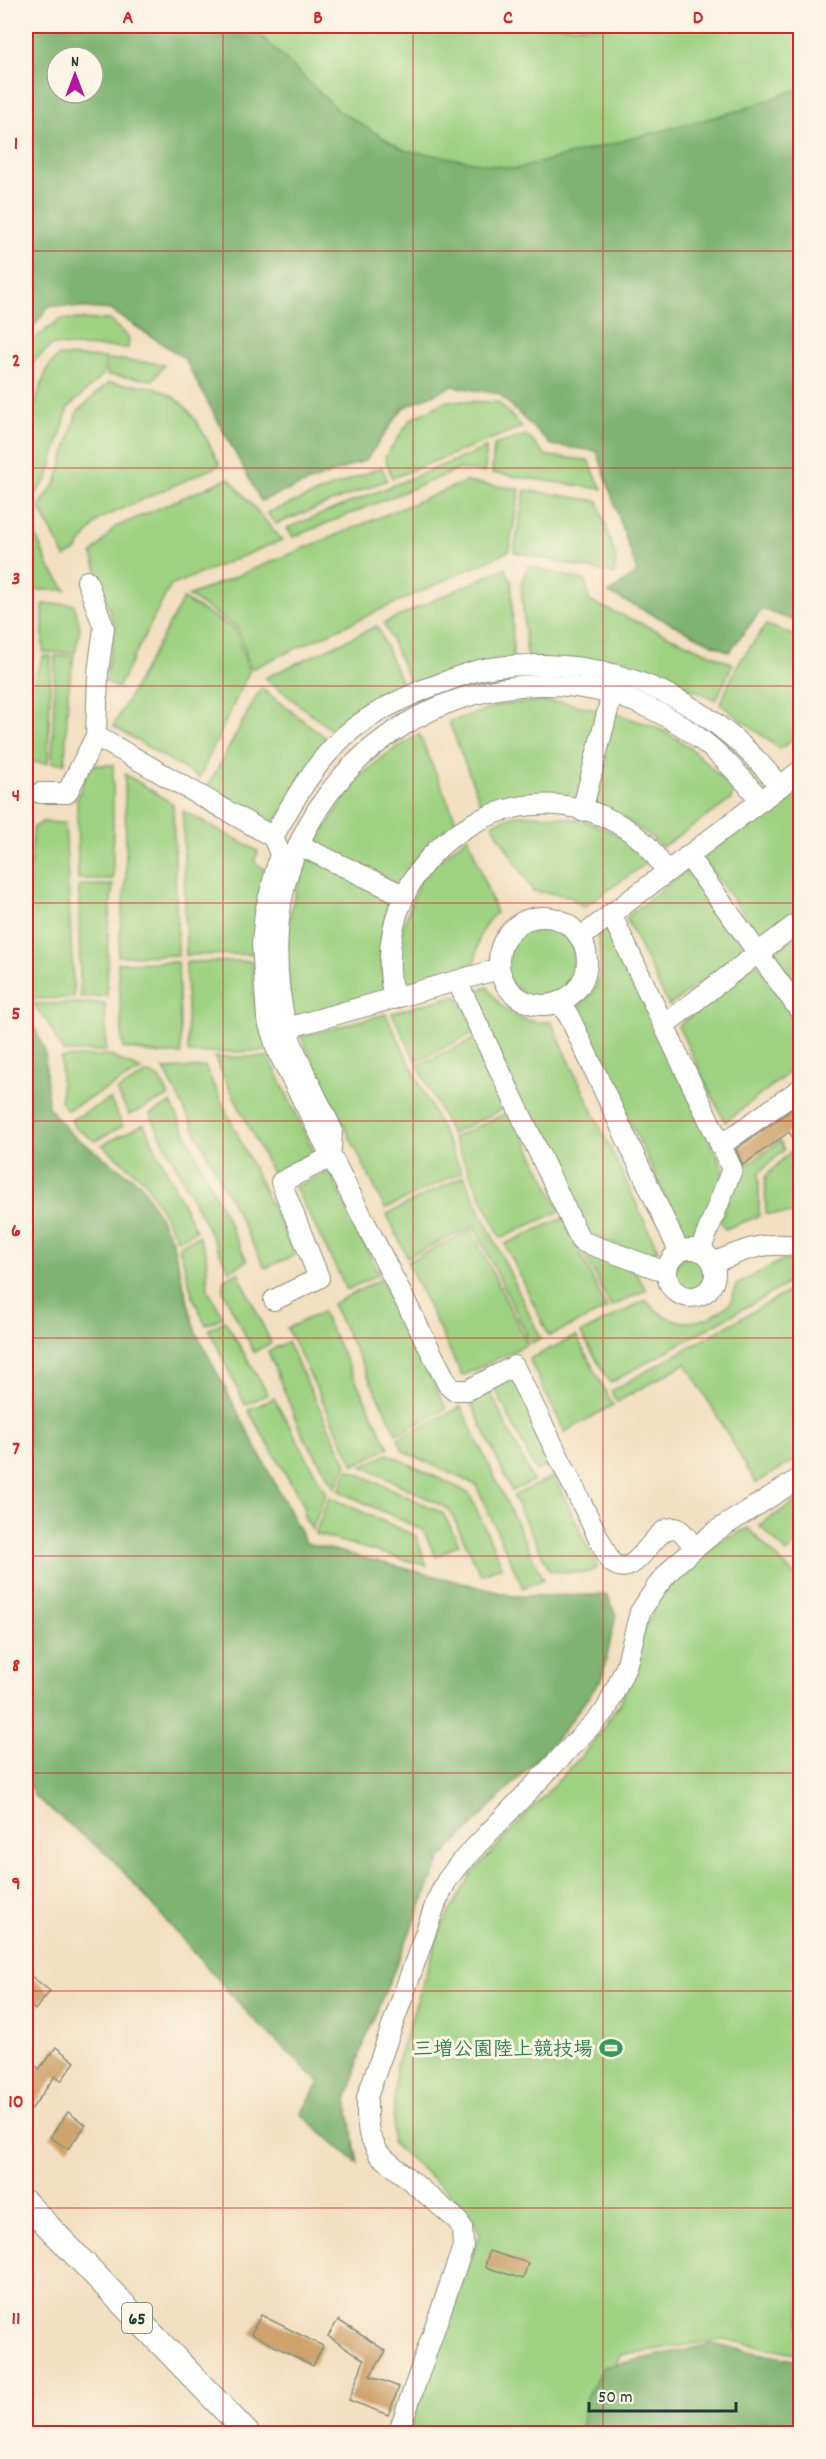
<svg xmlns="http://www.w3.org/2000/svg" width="826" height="2459" viewBox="0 0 826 2459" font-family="Dekko,'Klee One',sans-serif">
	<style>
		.green { fill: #9ed181; stroke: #5e875a; stroke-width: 1.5 }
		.forest { fill: #7eb36f; stroke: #4e7852; stroke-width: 1.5; fill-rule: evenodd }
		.building { fill: #cea36d }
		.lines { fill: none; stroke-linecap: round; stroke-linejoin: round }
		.minor-casing { stroke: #898e7a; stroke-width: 22 }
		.major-casing { stroke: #898e7a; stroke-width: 26 }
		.minor { stroke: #fff; stroke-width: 20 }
		.major { stroke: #fff; stroke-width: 24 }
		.grid { fill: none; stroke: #d62828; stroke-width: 1.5; stroke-opacity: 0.55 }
		.labels { text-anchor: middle; stroke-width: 6; stroke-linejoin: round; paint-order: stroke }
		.shield { fill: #fcf5e5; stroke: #617469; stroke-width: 1.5 }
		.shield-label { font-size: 18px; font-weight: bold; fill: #1f3d34 }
		.leisure-label { font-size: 20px; font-weight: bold; fill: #27864d; stroke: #fcf5e5; text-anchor: end }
		.neatline { fill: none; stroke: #d62828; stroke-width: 2 }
		.grid-label { font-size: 20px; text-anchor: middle; font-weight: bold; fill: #d62828 }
	</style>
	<rect width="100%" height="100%" fill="#fcf5e5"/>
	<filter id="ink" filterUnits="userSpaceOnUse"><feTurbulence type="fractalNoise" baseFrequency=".0167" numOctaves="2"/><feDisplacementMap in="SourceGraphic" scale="12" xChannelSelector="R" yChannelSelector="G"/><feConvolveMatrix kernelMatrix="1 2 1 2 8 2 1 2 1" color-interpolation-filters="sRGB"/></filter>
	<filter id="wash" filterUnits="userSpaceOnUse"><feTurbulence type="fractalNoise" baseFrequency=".008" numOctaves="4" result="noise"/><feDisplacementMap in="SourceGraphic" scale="24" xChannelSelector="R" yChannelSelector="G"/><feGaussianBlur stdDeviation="1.35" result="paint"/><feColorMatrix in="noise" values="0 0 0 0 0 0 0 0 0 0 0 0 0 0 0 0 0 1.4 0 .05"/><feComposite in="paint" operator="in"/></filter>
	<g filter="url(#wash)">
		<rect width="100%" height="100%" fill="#f3dfc1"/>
		<g class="green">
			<polygon points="160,26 800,26 800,388"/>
			<polygon points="60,319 110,320 129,338 128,348 52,345 32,363 26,383 26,346"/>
			<polygon points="58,356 106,358 104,374 68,408 48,478 33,497 32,507 26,507 26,430 47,369"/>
			<polygon points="109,359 165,364 153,380 107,375"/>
			<path d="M108 383C121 384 137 384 150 387 189 395 203 433 220 465L99 519 75 552 65 557 39 507 57 481 77 412Z"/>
			<polygon points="447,401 498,402 522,427 392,478 385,457 411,419"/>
			<polygon points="526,435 547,456 588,460 602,489 492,473 494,445"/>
			<polygon points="486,448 485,473 460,469 293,537 287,528"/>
			<polygon points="382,467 387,480 276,524 267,513"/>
			<polygon points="229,478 282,540 170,586 118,688 105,681 115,628 92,554 115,527"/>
			<polygon points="465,482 520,489 509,551 251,669 237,627 188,596"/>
			<polygon points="525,490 598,501 616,559 614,574 514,552"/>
			<polygon points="26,512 49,567 66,590 30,590 26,558"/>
			<polygon points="528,566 586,581 589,601 733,664 716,700 664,677 625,664 605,666 527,659 521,583"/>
			<polygon points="505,568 512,583 513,659 413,689 384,623"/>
			<polygon points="183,599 235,629 249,672 199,778 113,726"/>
			<polygon points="43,604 74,604 80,627 75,653 43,652"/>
			<polygon points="766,625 800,637 800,734 780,749 720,704 738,664"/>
			<polygon points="377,626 406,693 338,735 265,678"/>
			<polygon points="43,656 51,656 48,763 26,762 26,701"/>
			<polygon points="55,656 74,656 68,692 65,763 52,763"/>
			<polygon points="261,688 331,742 271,828 206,790"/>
			<polygon points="530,702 564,702 602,711 577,802 484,812 449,722 500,705"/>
			<path d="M613 713C627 718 643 722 657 728 687 740 711 767 733 791L731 800 662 847C641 826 618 814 590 803Z"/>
			<path d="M419 734 458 825C434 843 414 859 400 886L315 843 358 778 388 753Z"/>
			<polygon points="90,765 113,765 113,879 78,879 77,799"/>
			<polygon points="125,774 173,804 178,955 118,956 126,876"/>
			<polygon points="800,777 800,910 762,938 701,857"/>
			<polygon points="183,811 258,851 254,862 266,870 252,954 186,955"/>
			<path d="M516 815C573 814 608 821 651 860L584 907 569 896 533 891 492 824Z"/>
			<polygon points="42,822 65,823 74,998 29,999 28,918 33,828"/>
			<path d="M468 836 496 913C480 926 477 943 475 963L397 986 395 950 421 876Z"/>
			<path d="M308 857 394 897C383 931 379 954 385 990L293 1017C282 956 284 915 308 857Z"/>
			<polygon points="687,869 746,950 669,1006 626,918"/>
			<polygon points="79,885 113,885 108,927 107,996 80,997"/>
			<circle cx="542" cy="961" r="38"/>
			<path d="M610 927 724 1169 700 1237 692 1241 684 1237 577 1007C604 989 603 963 597 933Z"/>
			<polygon points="800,932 800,990 773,953"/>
			<polygon points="253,961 254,996 268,1051 188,1053 186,962"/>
			<polygon points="178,962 181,1054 160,1054 123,1048 118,963"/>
			<polygon points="757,963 800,1024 800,1064 725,1122 678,1026"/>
			<path d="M488 987C502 1013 521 1024 551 1022L658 1250 648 1254 584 1236 469 992Z"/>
			<polygon points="457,995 476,1032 416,1061 392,1013"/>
			<polygon points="105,1003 106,1051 63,1052 47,1021 33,1004"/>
			<polygon points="386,1014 462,1172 385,1209 301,1037"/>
			<polygon points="478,1037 510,1106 451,1134 418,1065"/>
			<polygon points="108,1055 142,1070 67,1110 61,1102 61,1058"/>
			<polygon points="214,1057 269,1057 314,1152 272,1173"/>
			<polygon points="205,1067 295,1255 265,1268 164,1069"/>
			<polygon points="147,1073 159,1078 169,1096 129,1115 117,1091"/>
			<polygon points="110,1099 123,1126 95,1141 75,1128 71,1120"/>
			<polygon points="171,1103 247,1261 229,1271 150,1114"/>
			<polygon points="511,1111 561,1211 501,1238 453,1138"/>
			<polygon points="144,1124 196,1231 178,1240 144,1180 102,1145"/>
			<polygon points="780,1141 784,1150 759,1173 759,1216 725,1229 720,1220 739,1171"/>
			<polygon points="790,1152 800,1153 800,1214 766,1214 765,1177"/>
			<polygon points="329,1171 379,1274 347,1290 295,1187"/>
			<polygon points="464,1176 541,1339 531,1343 474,1226 407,1257 387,1214"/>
			<polygon points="563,1218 607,1309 549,1336 505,1244"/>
			<polygon points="471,1230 528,1344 462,1376 407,1262"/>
			<polygon points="198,1236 206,1253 208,1290 223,1317 206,1325 193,1297 179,1246"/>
			<polygon points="592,1251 631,1264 646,1290 611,1307 584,1254"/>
			<circle cx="691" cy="1273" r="17"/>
			<path d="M782 1260 800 1263V1277L610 1383 581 1333 646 1300C671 1330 705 1328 732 1301L736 1285Z"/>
			<polygon points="238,1272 271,1343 254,1352 223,1291 224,1279"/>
			<polygon points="381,1279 446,1409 397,1434 332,1304"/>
			<polygon points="800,1285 800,1457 756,1483 686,1363 617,1402 611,1391"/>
			<polygon points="322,1312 389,1448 354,1465 287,1328"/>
			<polygon points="225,1321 268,1394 245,1405 209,1329"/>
			<polygon points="576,1336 613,1405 565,1432 529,1359"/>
			<polygon points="287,1342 347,1464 335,1488 300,1430 268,1351"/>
			<polygon points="514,1377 557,1461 536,1471 494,1387"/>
			<polygon points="489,1389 533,1481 512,1491 469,1399"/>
			<polygon points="274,1398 326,1493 312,1530 304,1517 304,1505 248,1410"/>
			<polygon points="461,1407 543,1579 523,1588 476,1485 403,1451 398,1438"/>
			<polygon points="388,1454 469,1493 502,1566 481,1575 449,1509 362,1466"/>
			<polygon points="348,1469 443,1513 459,1544 436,1557 423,1530 339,1491"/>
			<polygon points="554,1476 598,1568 586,1573 550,1571 513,1496"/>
			<polygon points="329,1497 416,1536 427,1566 315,1534"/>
			<polygon points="800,1499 800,1540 787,1553 759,1525"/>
			<polygon points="748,1528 800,1581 800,2355 724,2339 620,2355 586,2433 407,2433 480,2234 469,2210 392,2143 396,2065 442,1925 473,1872 589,1748 620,1703 642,1635 654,1609 670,1585 707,1547"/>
		</g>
		<g class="forest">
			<path d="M26 26H251L339 111 404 150 515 169 741 110 800 88V623L762 609 729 652 609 593 637 572 597 451 551 445 499 394 452 386 403 408 366 460 261 501 184 358 111 310 50 305 26 337ZM57 57H93V93H57Z"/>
			<polygon points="26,1023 34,1026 45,1051 48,1107 71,1134 141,1184 172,1240 195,1330 306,1543 513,1596 607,1595 616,1615 602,1678 562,1733 441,1858 362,2047 347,2100 358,2164 301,2114 319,2082 250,2016 111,1858 34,1796 26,1777"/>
			<polygon points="711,2344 800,2361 800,2433 580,2433 586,2397 604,2367"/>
		</g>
		<g id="blocks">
			<g class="building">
				<polygon points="801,1103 801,1149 789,1132 743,1165 736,1149"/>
				<polygon points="26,1972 50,1991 35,2010 26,2002"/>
				<polygon points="56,2047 75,2062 61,2081 55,2076 26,2117 26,2080 36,2066 39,2069"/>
				<polygon points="68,2112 86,2125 68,2149 50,2137"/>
				<polygon points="489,2251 528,2263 523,2279 485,2267"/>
				<polygon points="261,2315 323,2346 313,2366 251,2334"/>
				<polygon points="338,2320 386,2351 370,2376 399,2387 388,2415 349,2400 364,2360 328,2336"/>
			</g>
		</g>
	</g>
	<g filter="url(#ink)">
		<use href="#blocks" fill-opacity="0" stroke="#898e7a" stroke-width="1.5"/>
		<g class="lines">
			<g class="minor-casing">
				<g id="minor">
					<path d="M87 581 104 628 98 672 96 736 273 837 280 854 265 912 262 944 267 1018 277 1050 448 1385 453 1390H468L514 1366 610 1561C639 1586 652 1520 678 1529 684 1532 689 1541 694 1547"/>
					<polyline points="40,793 67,793 96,736"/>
					<polyline points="582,811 612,694"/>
					<path d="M273 837C292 803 310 771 337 743 361 718 398 700 430 687 443 683 456 677 469 673 493 665 521 665 546 665 641 667 722 713 780 787"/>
					<polyline points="299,845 403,895"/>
					<polyline points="688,856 800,1011"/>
					<polyline points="611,914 732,1169 700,1251"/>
					<circle cx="543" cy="961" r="44"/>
					<polyline points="580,938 800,771"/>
					<polyline points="457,981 581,1241 666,1272"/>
					<path d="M394 999C361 851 531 744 645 843 653 851 660 863 667 872"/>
					<polyline points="559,1002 569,1016 679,1251"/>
					<polyline points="664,1025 800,921"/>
					<polyline points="287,1028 499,969"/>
					<polyline points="721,1145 800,1089"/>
					<path d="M331 1148 332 1130C319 1100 294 1057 286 1026 279 996 276 962 278 931 289 752 482 634 647 707 695 728 729 761 761 801"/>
					<circle cx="691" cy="1273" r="24"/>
					<path d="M713 1263C743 1250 767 1240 800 1247"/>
					<polyline points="274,1300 319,1278 281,1182 331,1157"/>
					<polyline points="398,2434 463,2247 462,2227 456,2219 379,2154 369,2134 367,2117 367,2097 437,1900 447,1880 459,1864 606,1710 626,1667 640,1612 657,1586 676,1564 716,1531 800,1478"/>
				</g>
			</g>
			<g class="major-casing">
				<polyline id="major" points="26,2203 248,2434"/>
			</g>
			<use href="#minor" class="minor"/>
			<use href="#major" class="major"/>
		</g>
	</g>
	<path class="grid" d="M223 26V2434M413 26V2434M603 26V2434M26 251H800M26 468H800M26 686H800M26 903H800M26 1121H800M26 1338H800M26 1556H800M26 1773H800M26 1991H800M26 2208H800"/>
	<defs>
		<g id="stadium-bare" transform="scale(1.8)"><path d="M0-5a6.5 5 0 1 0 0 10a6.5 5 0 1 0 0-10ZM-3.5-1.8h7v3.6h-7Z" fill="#2e9e5b" stroke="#fcf5e5" stroke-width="2.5" paint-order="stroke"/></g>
	</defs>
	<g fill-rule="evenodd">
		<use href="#stadium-bare" x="611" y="2048"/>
	</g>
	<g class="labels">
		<rect class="shield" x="122" y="2303" width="30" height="30" rx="4.5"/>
		<g class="shield-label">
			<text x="137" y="2324">65</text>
		</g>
		<g class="leisure-label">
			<text x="593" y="2055">三増公園陸上競技場</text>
		</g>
	</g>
	<rect width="826" height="2459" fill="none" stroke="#fcf5e5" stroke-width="66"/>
	<g transform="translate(75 75)"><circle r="28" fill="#fcf5e5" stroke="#a4ab9e" stroke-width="1.5"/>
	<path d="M0-4.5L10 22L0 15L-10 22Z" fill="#b5179e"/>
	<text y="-9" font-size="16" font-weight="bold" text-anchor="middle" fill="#1f3d34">N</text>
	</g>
	<path d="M589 2402v9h147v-9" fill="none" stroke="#1f3d34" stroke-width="3"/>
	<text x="598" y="2402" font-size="18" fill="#1f3d34" stroke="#fcf5e5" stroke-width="4.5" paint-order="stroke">50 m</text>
	<rect x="33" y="33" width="760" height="2393" class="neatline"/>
	<g class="grid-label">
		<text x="128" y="23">A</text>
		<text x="318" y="23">B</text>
		<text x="508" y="23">C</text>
		<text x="698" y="23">D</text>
		<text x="16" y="149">1</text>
		<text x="16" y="366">2</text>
		<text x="16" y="584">3</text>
		<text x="16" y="801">4</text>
		<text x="16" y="1019">5</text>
		<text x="16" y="1236">6</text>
		<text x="16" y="1454">7</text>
		<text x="16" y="1671">8</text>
		<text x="16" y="1889">9</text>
		<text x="16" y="2107">10</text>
		<text x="16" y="2324">11</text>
	</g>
</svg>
